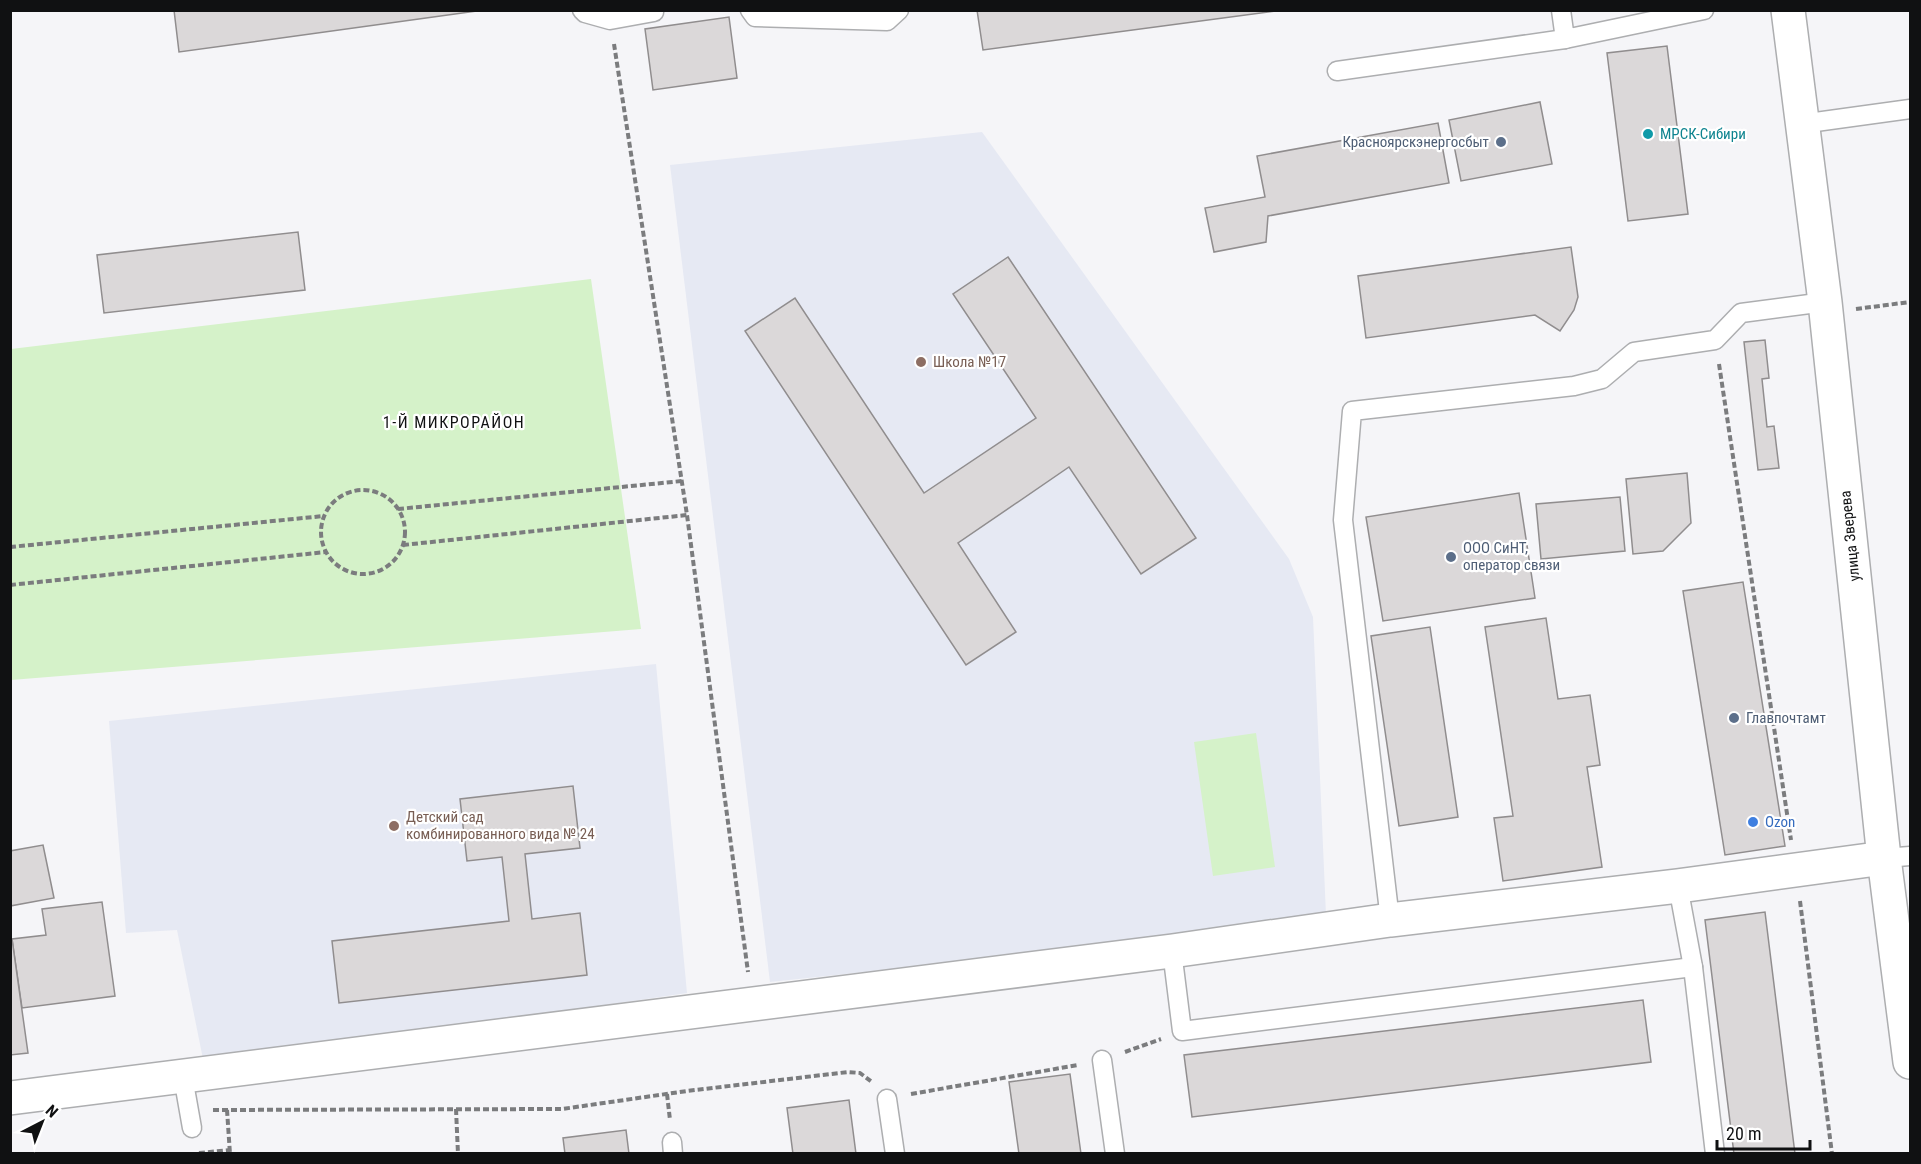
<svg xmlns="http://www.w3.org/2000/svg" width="1921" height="1164" viewBox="0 0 1921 1164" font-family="'Roboto Condensed',sans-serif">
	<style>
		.built { fill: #e6e9f3 }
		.green { fill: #d5f2c9 }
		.building { fill: #dbd8d9; stroke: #908d8e; stroke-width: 1.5 }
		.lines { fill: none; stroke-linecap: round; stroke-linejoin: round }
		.service-casing { stroke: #adaeb0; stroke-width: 21 }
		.minor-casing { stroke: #adaeb0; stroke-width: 36 }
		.secondary-casing { stroke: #adaeb0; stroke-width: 36 }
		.path { stroke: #7b7c7e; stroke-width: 4; stroke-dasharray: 6 3; stroke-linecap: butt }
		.service { stroke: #fff; stroke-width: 18 }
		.minor { stroke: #fff; stroke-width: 33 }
		.secondary { stroke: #fff; stroke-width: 33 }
		.culture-dot { fill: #0f9aa8; stroke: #fff; stroke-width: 2 }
		.service-dot { fill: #5c6f8a; stroke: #fff; stroke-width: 2 }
		.education-dot { fill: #8d6e63; stroke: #fff; stroke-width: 2 }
		.shop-dot { fill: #3f7fe0; stroke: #fff; stroke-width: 2 }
		.labels { text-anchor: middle; stroke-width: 4.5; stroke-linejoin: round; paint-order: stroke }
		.culture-label { font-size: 15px; fill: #0d838f; stroke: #fff; text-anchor: start }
		.service-label { font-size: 15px; fill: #4e5e75; stroke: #fff; text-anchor: start }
		.education-label { font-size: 15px; fill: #785e54; stroke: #fff; text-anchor: start }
		.street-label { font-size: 15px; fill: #101112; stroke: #fff }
		.shop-label { font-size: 15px; fill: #366cbe; stroke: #fff; text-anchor: start }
		.neighbourhood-label { font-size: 16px; letter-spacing: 1.5px; fill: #101112; stroke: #fff }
	</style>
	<rect width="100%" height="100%" fill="#f5f5f8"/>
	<g class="built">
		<polygon points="982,132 1289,559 1313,617 1326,915 1166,940 770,982 670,165"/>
		<polygon points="656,664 687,993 204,1064 177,930 126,933 109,721"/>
	</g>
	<g class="green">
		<polygon points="591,279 641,629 11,680 11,349"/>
		<polygon points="1256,733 1275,867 1213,876 1194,742"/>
	</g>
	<g class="building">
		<polygon points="174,10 484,10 179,52"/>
		<polygon points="977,10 1283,10 983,50"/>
		<polygon points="729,17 737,78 653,90 645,29"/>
		<polygon points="1667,46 1688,214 1628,221 1607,53"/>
		<polygon points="1540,102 1552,164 1461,181 1449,120"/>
		<polygon points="1438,123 1449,183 1268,216 1266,242 1214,252 1205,208 1265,197 1257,156"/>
		<polygon points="298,232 305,290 104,313 97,255"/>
		<polygon points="1571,247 1578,297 1574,310 1560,331 1535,315 1366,338 1358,276"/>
		<polygon points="1008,257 1196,538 1141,574 1069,467 958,543 1016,632 966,665 745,331 795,298 924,493 1036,418 953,294"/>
		<polygon points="1765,340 1769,378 1762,379 1767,427 1774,426 1779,468 1758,470 1744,342"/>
		<polygon points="1687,473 1691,523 1663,551 1633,554 1626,479"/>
		<polygon points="1519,493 1535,598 1383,621 1366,517"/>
		<polygon points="1620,497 1625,551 1541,559 1536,504"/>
		<polygon points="1743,582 1785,846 1725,855 1683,591"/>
		<polygon points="1546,618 1558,699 1590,695 1600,765 1587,767 1602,867 1503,881 1494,818 1513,816 1485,627"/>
		<polygon points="1430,627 1458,817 1399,826 1371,636"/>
		<polygon points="573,786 580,848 525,854 532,919 580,913 587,975 339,1003 332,941 509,921 502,857 467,861 460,799"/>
		<polygon points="43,845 54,898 10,906 10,851"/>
		<polygon points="102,902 115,996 22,1008 12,939 46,935 42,909"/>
		<polygon points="1765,912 1795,1154 1734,1154 1705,920"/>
		<polygon points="10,939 12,939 28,1053 10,1055"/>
		<polygon points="1643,1000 1651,1062 1192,1117 1184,1055"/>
		<polygon points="1070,1074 1081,1154 1019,1154 1009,1082"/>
		<polygon points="849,1100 856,1154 793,1154 787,1108"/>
		<polygon points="626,1130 629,1154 565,1154 563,1138"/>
	</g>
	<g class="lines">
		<g class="service-casing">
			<g id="service">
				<polyline points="582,10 585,13 610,20 654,12"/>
				<polyline points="750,10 755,17 887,21 899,10"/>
				<polyline points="1561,10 1565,39 1704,10"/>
				<polyline points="1337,71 1565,39"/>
				<polyline points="1801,124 1910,109"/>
				<polyline points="1884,858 1910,856"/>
				<polyline points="1678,886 1693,967 1715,1154"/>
				<polyline points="1390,920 1343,520 1352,411 1574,386 1602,379 1634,352 1715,340 1741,313 1825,302"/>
				<polyline points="1172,951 1182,1031 1693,967"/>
				<polyline points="1102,1060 1115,1154"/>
				<polyline points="183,1077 192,1128"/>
				<polyline points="887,1099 895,1154"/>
				<polyline points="672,1142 673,1154"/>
			</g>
		</g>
		<g class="minor-casing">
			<polyline id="minor" points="10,1098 1172,951 1390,920 1678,886 1884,858"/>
		</g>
		<g class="secondary-casing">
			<polyline id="secondary" points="1788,10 1825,302 1884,858 1910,1062"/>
		</g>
		<g class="path">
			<polyline points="614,44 687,515 748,972"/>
			<polyline points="1856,309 1910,302"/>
			<polyline points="1719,364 1791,840"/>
			<circle cx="363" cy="532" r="42"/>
			<polyline points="398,509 682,481"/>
			<polyline points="403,545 687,515"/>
			<polyline points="10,547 324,516"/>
			<polyline points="10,585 326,552"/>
			<polyline points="1800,901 1832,1154"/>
			<polyline points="1125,1052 1161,1039"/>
			<polyline points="667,1094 670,1120"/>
			<polyline points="911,1094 1078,1065"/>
			<polyline points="456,1109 458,1154"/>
			<polyline points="213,1110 562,1109 687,1091 848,1072 860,1073 872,1082"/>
			<polyline points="227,1110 230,1154"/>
			<polyline points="199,1153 230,1150"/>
		</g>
		<use href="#service" class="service"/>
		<use href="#minor" class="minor"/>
		<use href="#secondary" class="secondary"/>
	</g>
	<circle class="culture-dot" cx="1648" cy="134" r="6"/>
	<g class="service-dot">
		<circle cx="1501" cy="142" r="6"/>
		<circle cx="1451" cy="557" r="6"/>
		<circle cx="1734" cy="718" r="6"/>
	</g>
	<g class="education-dot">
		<circle cx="921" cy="362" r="6"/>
		<circle cx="394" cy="826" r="6"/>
	</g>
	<circle class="shop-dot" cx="1753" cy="822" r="6"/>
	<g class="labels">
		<g class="culture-label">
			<text x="1660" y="139">МРСК-Сибири</text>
		</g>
		<g class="service-label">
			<text x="1489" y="147" text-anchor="end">Красноярскэнергосбыт</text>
			<text x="1463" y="553">ООО СиНТ,<tspan x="1463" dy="17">оператор связи</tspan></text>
			<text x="1746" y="723">Главпочтамт</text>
		</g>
		<g class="education-label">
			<text x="933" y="367">Школа №17</text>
			<text x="406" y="822">Детский сад<tspan x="406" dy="17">комбинированного вида № 24</tspan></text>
		</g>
		<g class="street-label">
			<text transform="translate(1850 536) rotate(-96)" y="5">улица Зверева</text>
		</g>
		<g class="shop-label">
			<text x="1765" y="827">Ozon</text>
		</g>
		<g class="neighbourhood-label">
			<text x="454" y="428">1-Й МИКРОРАЙОН</text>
		</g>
	</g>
	<rect width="1921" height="1164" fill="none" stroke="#101112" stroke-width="24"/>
	<g transform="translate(42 1122) rotate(42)" stroke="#ffffff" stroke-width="4.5" paint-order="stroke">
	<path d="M0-4.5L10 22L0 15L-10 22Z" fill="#101112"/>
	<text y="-9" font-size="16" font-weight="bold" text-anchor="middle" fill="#101112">N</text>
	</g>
	<path d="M1717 1140v9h93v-9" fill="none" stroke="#101112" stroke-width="3"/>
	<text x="1726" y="1140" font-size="18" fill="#101112" stroke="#ffffff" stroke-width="4.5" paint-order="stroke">20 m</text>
</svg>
